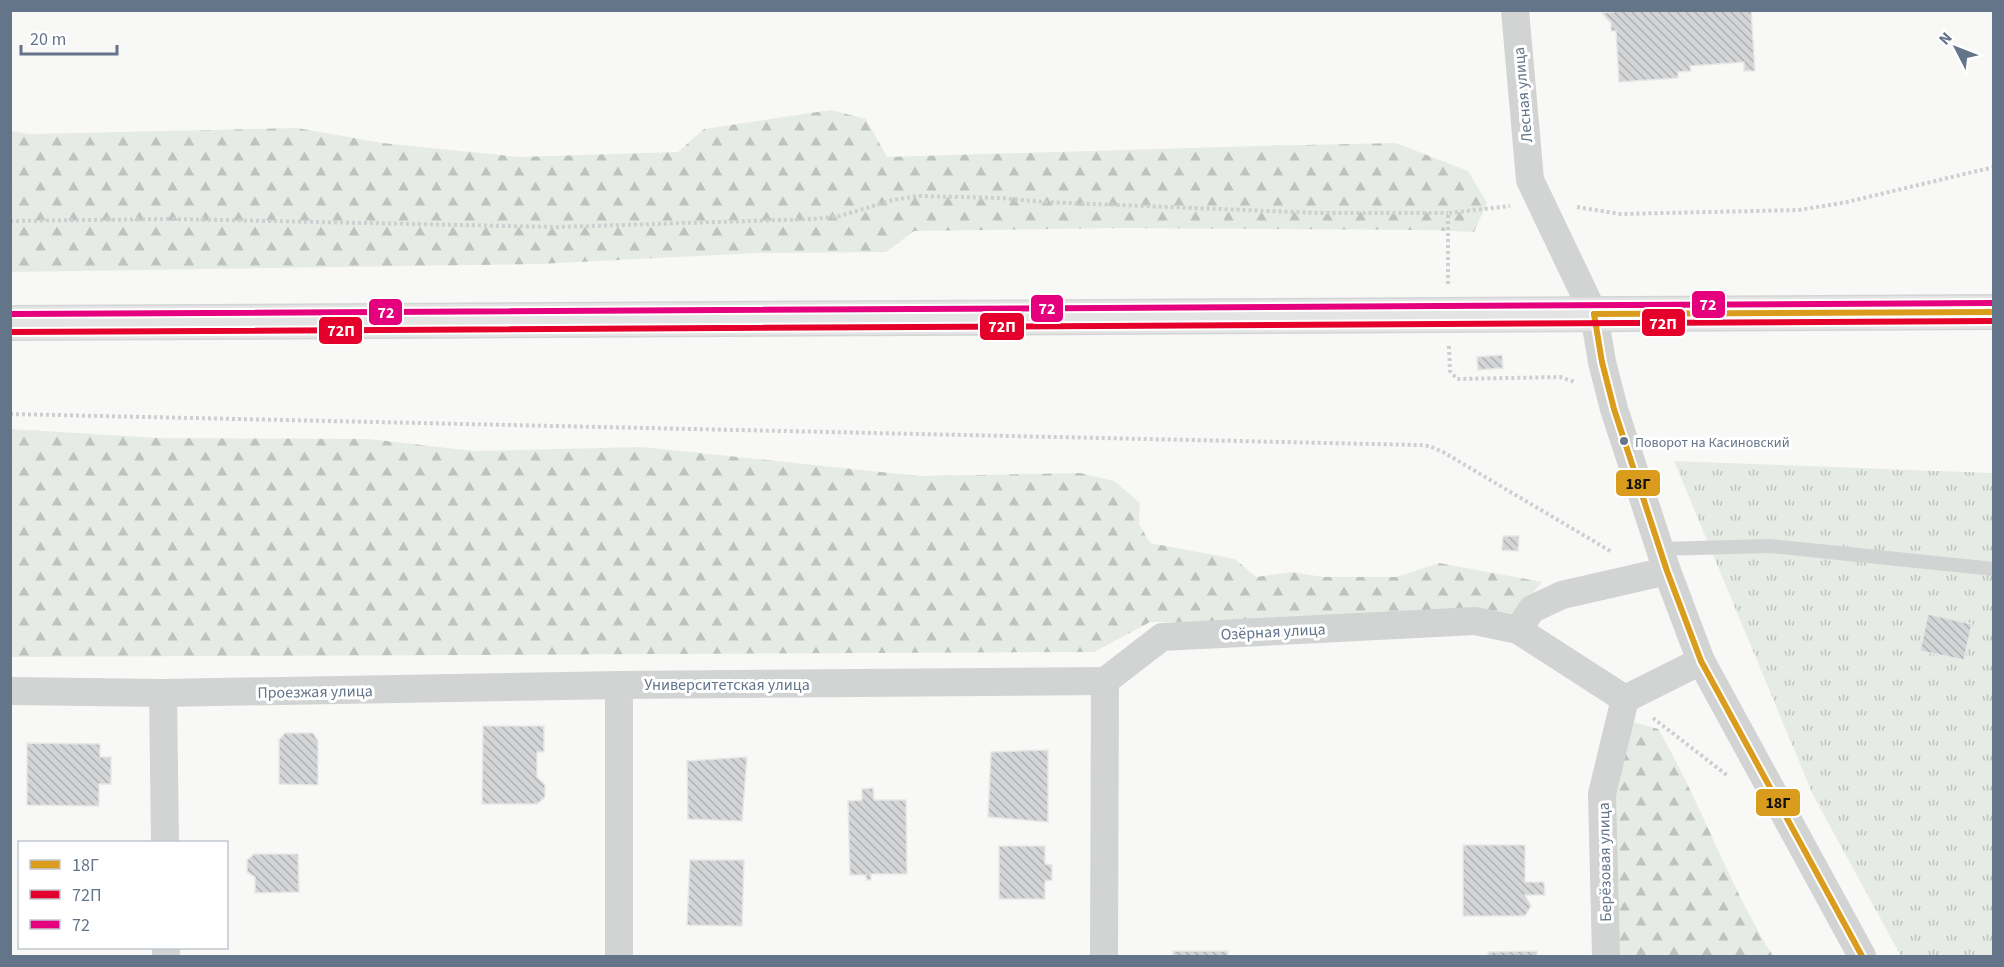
<svg xmlns="http://www.w3.org/2000/svg" width="2004" height="967" viewBox="0 0 2004 967" font-family="'Source Sans 3',sans-serif">
	<style>
		.grass { fill: url(#grass-tufts) }
		.forest { fill: url(#forest-firs) }
		.building { fill: url(#building-back-hatch); stroke: #e7e7e6; stroke-width: 1.5 }
		.lines { fill: none; stroke-linecap: round; stroke-linejoin: round }
		.primary-casing { stroke: #d3d5d6; stroke-width: 36 }
		.path { stroke: #cecfd1; stroke-width: 4; stroke-dasharray: 3 3; stroke-linecap: butt }
		.service { stroke: #d2d3d3; stroke-width: 14 }
		.minor { stroke: #d2d3d3; stroke-width: 28 }
		.primary { stroke: #e4e4e4; stroke-width: 33 }
		.bus-1-casing { stroke: #fff; stroke-width: 10 }
		.bus-2-casing { stroke: #fff; stroke-width: 10 }
		.bus-3-casing { stroke: #fff; stroke-width: 10 }
		.bus-1 { stroke: #da9c1c; stroke-width: 6 }
		.bus-2 { stroke: #e4002b; stroke-width: 6 }
		.bus-3 { stroke: #e5007d; stroke-width: 6 }
		.bus-dot { fill: #64758a; stroke: #fff; stroke-width: 2 }
		.labels { text-anchor: middle; stroke-width: 6; stroke-linejoin: round; paint-order: stroke }
		.bus-label { font-size: 14px; fill: #64758a; stroke: #fff; text-anchor: start }
		.street-label { font-size: 16px; fill: #64758a; stroke: #fff }
		.line-badge { stroke: #fff; stroke-width: 2 }
		.badge-label { font-size: 16px; text-anchor: middle; font-weight: bold; fill: #fff }
		.pale-badge-label { font-size: 16px; text-anchor: middle; font-weight: bold; fill: #111 }
	</style>
	<defs>
		<pattern id="grass-tufts" width="24" height="20" patternUnits="userSpaceOnUse" patternTransform="scale(1.5)"><rect width="24" height="20" fill="#e7ebe5"/><path d="M3 7l-1-3M5 7V3M7 7l1-3M15 17l-1-3M17 17v-4M19 17l1-3" fill="none" stroke="#bfc3bf"/></pattern>
		<pattern id="forest-firs" width="22" height="20" patternUnits="userSpaceOnUse" patternTransform="scale(1.5)"><rect width="22" height="20" fill="#e7ebe5"/><path d="M5 1l3.5 6h-7zM16 11l3.5 6h-7z" fill="#bfc3bf"/></pattern>
		<pattern id="building-back-hatch" width="6" height="6" patternUnits="userSpaceOnUse" patternTransform="scale(1.5)"><rect width="6" height="6" fill="#d4d5d7"/><path d="M-1 5l2 2M0 0l6 6M5-1l2 2" fill="none" stroke="#b0b1b4"/></pattern>
	</defs>
	<rect width="100%" height="100%" fill="#f8f8f7"/>
	<polygon class="grass" points="1674,461 1993,473 1993,956 1901,956 1813,795"/>
	<g class="forest">
		<polygon points="831,110 866,119 887,157 1258,146 1396,143 1468,171 1487,203 1474,232 1429,230 1119,228 914,231 886,252 758,253 539,264 11,272 11,131 30,134 297,128 382,143 519,157 678,152 704,129"/>
		<polygon points="10,429 159,438 369,439 474,451 642,447 919,476 1080,473 1114,481 1140,503 1139,524 1150,543 1235,559 1256,577 1292,572 1323,577 1396,577 1439,563 1542,582 1507,623 1369,621 1150,622 1094,652 11,657"/>
		<path d="M1613 716 1658 729C1701 802 1728 884 1773 956H1613Z"/>
	</g>
	<g class="building">
		<polygon points="1614,10 1751,10 1755,71 1744,71 1744,62 1690,66 1691,71 1678,72 1678,78 1619,82 1616,31 1611,31 1611,23 1602,13 1614,12"/>
		<polygon points="1502,355 1503,368 1478,370 1477,357"/>
		<polygon points="1503,536 1519,536 1518,551 1502,550"/>
		<polygon points="1928,614 1972,624 1964,660 1920,651"/>
		<polygon points="483,726 544,726 544,752 537,752 537,777 545,785 545,797 537,804 482,804"/>
		<polygon points="285,733 313,733 318,741 318,785 279,784 279,740"/>
		<polygon points="27,743 100,744 100,757 111,757 111,784 99,784 99,806 27,805"/>
		<polygon points="1048,750 1048,822 988,817 991,752"/>
		<polygon points="747,757 742,821 688,819 687,761"/>
		<polygon points="873,788 874,800 906,800 907,874 871,874 871,880 866,880 866,875 850,875 848,801 862,800 862,789"/>
		<polygon points="1463,845 1525,845 1525,882 1544,882 1545,895 1525,895 1531,906 1525,916 1463,916"/>
		<polygon points="999,846 1045,846 1045,864 1052,865 1052,880 1045,881 1045,899 999,899"/>
		<polygon points="254,854 298,854 299,892 255,893 255,877 247,872 247,860"/>
		<polygon points="690,860 744,860 742,926 687,925"/>
		<rect x="1173" y="951" width="55" height="5"/>
		<polygon points="1537,951 1537,956 1488,956 1488,952"/>
	</g>
	<g class="lines">
		<g class="primary-casing">
			<polyline id="primary" points="10,323 1994,312"/>
		</g>
		<g class="path">
			<polyline points="1577,207 1620,214 1799,210 1847,202 1994,167"/>
			<polyline points="10,221 173,219 558,227 813,219 840,216 893,200 918,196 1001,198 1044,202 1319,213 1448,213"/>
			<polyline points="1448,284 1448,213 1510,206"/>
			<polyline points="1449,346 1450,371 1457,379 1560,377 1575,382"/>
			<polyline points="10,414 1419,445 1429,446 1443,452 1612,552"/>
			<polyline points="1653,718 1728,776"/>
		</g>
		<polyline class="service" points="1660,549 1770,546 1994,569"/>
		<g class="minor">
			<polyline points="1515,10 1530,180 1594,314 1602,362 1614,409 1667,571 1701,661 1862,956"/>
			<polyline points="1518,630 1532,609 1562,595 1667,571"/>
			<polyline points="10,691 163,693 619,685"/>
			<polyline points="163,693 165,842"/>
			<polyline points="166,948 166,956"/>
			<polyline points="619,956 619,685 1105,681"/>
			<polyline points="1104,956 1105,681 1162,637 1475,621 1518,630 1625,699 1701,661"/>
			<polyline points="1606,956 1602,794 1625,699"/>
		</g>
		<use href="#primary" class="primary"/>
		<g class="bus-1-casing">
			<g id="bus-1">
				<polyline points="1594,314 1602,362 1614,409 1667,571 1701,661 1862,956"/>
				<polyline points="1594,314 1994,312"/>
			</g>
		</g>
		<g class="bus-2-casing">
			<polyline id="bus-2" points="10,332 1994,321"/>
		</g>
		<g class="bus-3-casing">
			<polyline id="bus-3" points="10,314 1994,303"/>
		</g>
		<use href="#bus-1" class="bus-1"/>
		<use href="#bus-2" class="bus-2"/>
		<use href="#bus-3" class="bus-3"/>
	</g>
	<circle class="bus-dot" cx="1624" cy="441" r="5"/>
	<g class="labels">
		<g class="bus-label">
			<text x="1635" y="447">Поворот на Касиновский</text>
		</g>
		<g class="street-label">
			<text transform="translate(1522 95) rotate(-95)" y="6">Лесная улица</text>
			<text transform="translate(1273 631) rotate(-3)" y="6">Озёрная улица</text>
			<text x="727" y="690">Университетская улица</text>
			<text transform="translate(315 691) rotate(-1)" y="6">Проезжая улица</text>
			<text transform="translate(1604 862) rotate(-91)" y="6">Берёзовая улица</text>
		</g>
	</g>
	<g class="line-badge">
		<rect x="1691" y="290" width="35" height="29" rx="6" fill="#e5007d"/>
		<rect x="1030" y="294" width="34" height="29" rx="6" fill="#e5007d"/>
		<rect x="368" y="298" width="35" height="28" rx="6" fill="#e5007d"/>
		<rect x="1641" y="308" width="45" height="29" rx="6" fill="#e4002b"/>
		<rect x="979" y="312" width="46" height="29" rx="6" fill="#e4002b"/>
		<rect x="318" y="316" width="45" height="29" rx="6" fill="#e4002b"/>
		<rect x="1615" y="469" width="46" height="28" rx="6" fill="#da9c1c"/>
		<rect x="1755" y="788" width="46" height="29" rx="6" fill="#da9c1c"/>
	</g>
	<g class="badge-label">
		<text x="1708" y="310">72</text>
		<text x="1047" y="314">72</text>
		<text x="386" y="318">72</text>
		<text x="1663" y="329">72П</text>
		<text x="1002" y="332">72П</text>
		<text x="341" y="336">72П</text>
	</g>
	<g class="pale-badge-label">
		<text x="1638" y="489">18Г</text>
		<text x="1778" y="808">18Г</text>
	</g>
	<rect width="2004" height="967" fill="none" stroke="#64758a" stroke-width="24"/>
	<rect x="18" y="841" width="210" height="108" fill="#ffffff" stroke="#c1c8d0" stroke-width="1.5"/>
	<rect x="30" y="860" width="30" height="9" fill="#da9c1c" stroke="#c1c8d0" stroke-width="1.5"/>
	<text x="72" y="871" font-size="18" fill="#64758a">18Г</text>
	<rect x="30" y="890" width="30" height="9" fill="#e4002b" stroke="#c1c8d0" stroke-width="1.5"/>
	<text x="72" y="901" font-size="18" fill="#64758a">72П</text>
	<rect x="30" y="920" width="30" height="9" fill="#e5007d" stroke="#c1c8d0" stroke-width="1.5"/>
	<text x="72" y="931" font-size="18" fill="#64758a">72</text>
	<g transform="translate(1956 48) rotate(312)" stroke="#ffffff" stroke-width="4.5" paint-order="stroke">
	<path d="M0-4.5L10 22L0 15L-10 22Z" fill="#64758a"/>
	<text y="-9" font-size="16" font-weight="bold" text-anchor="middle" fill="#64758a">N</text>
	</g>
	<path d="M21 45v9h96v-9" fill="none" stroke="#64758a" stroke-width="3"/>
	<text x="30" y="45" font-size="18" fill="#64758a" stroke="#ffffff" stroke-width="4.5" paint-order="stroke">20 m</text>
</svg>
